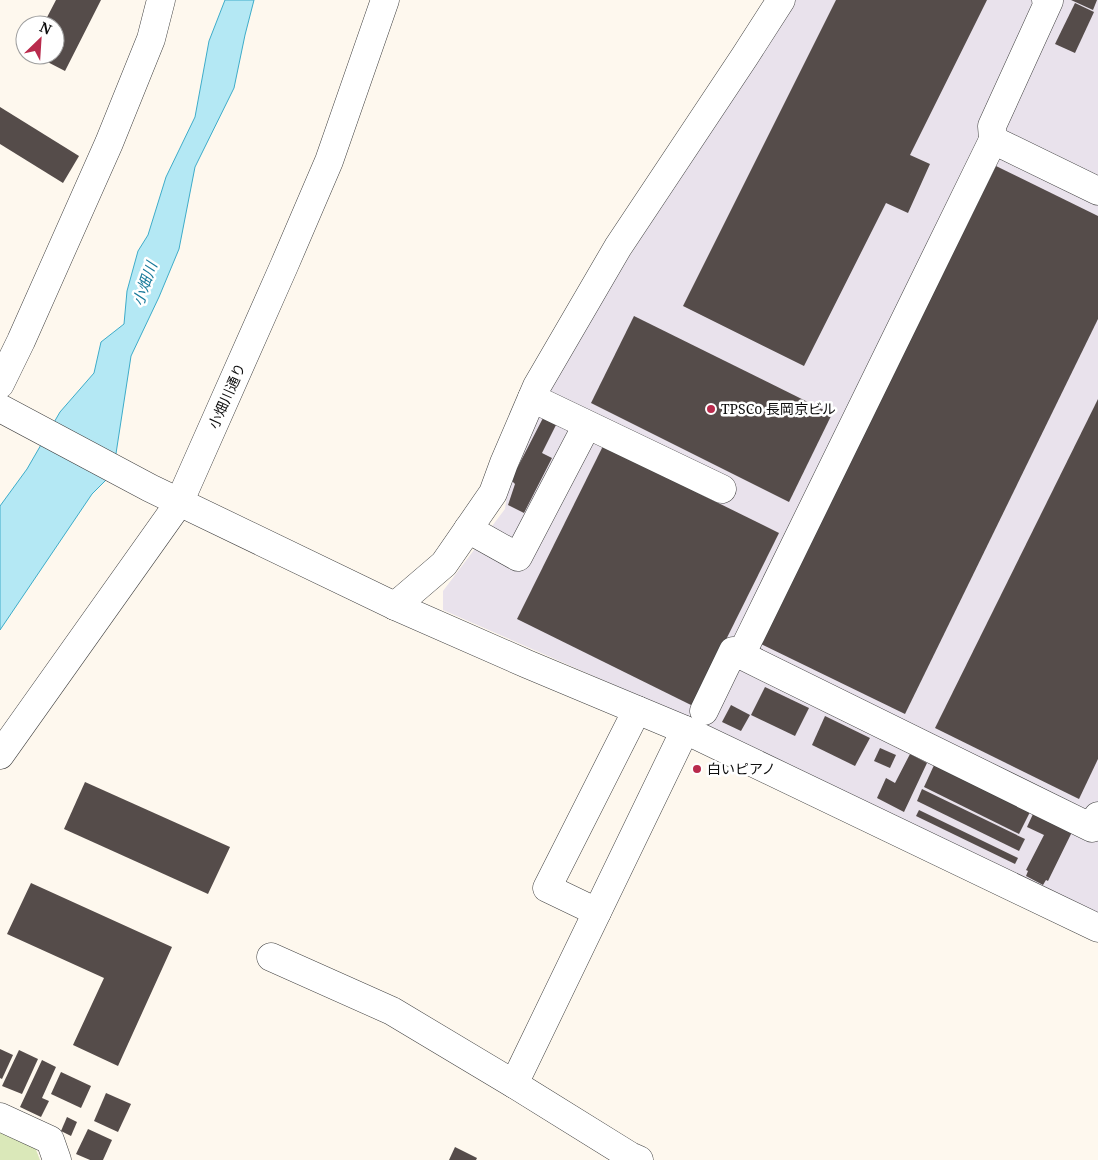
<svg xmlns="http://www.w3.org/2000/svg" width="1098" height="1160" viewBox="0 0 1098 1160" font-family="'Noto Serif','Noto Sans JP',serif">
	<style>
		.industrial { fill: #e9e2ec }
		.green { fill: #dae8b9 }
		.water { fill: #b4e8f4; stroke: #3eacc9 }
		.building { fill: #554c4a }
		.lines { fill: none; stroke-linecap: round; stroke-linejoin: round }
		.minor-casing { stroke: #404040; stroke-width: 29 }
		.minor { stroke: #fff; stroke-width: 28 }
		.poi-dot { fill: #b92a4c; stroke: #fff; stroke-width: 2 }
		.labels { text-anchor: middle; stroke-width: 5; stroke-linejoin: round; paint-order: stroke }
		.street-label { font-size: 14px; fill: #0d0d0d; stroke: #fff }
		.poi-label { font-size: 14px; fill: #0d0d0d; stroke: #fff; text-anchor: start }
		.water-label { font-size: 15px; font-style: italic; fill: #1a7b9b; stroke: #fff }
	</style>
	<rect width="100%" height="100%" fill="#fef8ee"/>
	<polygon class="industrial" points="794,0 1098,0 1098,916 710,727 443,610 443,591 505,509 510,474 547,384"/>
	<polygon class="green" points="3,1127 33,1142 40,1160 0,1160 0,1133"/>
	<polygon class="water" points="225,0 254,0 245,35 234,88 195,167 179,249 159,297 131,356 113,473 92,494 0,630 0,506 27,469 60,412 94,373 101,342 124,324 127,291 138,251 148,235 166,177 195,117 209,41"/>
	<g class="building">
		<polygon points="56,0 101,0 65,71 34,55 55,55 55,25 43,25"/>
		<polygon points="836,0 987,0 910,155 930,164 908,213 886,203 804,366 683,306"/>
		<polygon points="1071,0 1097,0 1093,10"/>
		<polygon points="1075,3 1094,12 1075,53 1055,44"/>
		<polygon points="0,107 79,156 63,183 0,144"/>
		<polygon points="996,166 1098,216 1098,319 905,714 761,644"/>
		<polygon points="634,316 832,414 789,502 591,403"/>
		<polygon points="1098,399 1098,759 1079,799 935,728"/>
		<polygon points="543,418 556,425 542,453 552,458 524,513 508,505 515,484 511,480"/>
		<polygon points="603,446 779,533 693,706 517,619"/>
		<polygon points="765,687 809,708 795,736 751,715"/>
		<polygon points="731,705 750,715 741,731 722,722"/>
		<polygon points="825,716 870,738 855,766 812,745"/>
		<polygon points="880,748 896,755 890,768 874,761"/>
		<polygon points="910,754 927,763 904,812 877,798 886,778 895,783"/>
		<polygon points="935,763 1031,810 1019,834 924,787"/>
		<polygon points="85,782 230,847 208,894 64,829"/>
		<polygon points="922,789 1025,839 1019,851 917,801"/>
		<polygon points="919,810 1018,858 1015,864 916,816"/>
		<polygon points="1033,814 1072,832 1048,881 1046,880 1043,885 1026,876 1028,871 1026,870 1044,835 1027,827"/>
		<polygon points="31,883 172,947 118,1066 73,1045 104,978 7,934"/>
		<polygon points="0,1049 13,1055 2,1079 0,1078"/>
		<polygon points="19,1050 38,1059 22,1094 2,1086"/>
		<polygon points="42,1060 56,1067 42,1098 49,1101 41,1117 20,1107"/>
		<polygon points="61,1072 91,1086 81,1108 51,1094"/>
		<polygon points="106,1093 131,1104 118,1132 94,1121"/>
		<polygon points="67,1117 77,1122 71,1136 61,1131"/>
		<polygon points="88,1129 112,1140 103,1160 90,1160 76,1154"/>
		<polygon points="455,1147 477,1158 476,1160 449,1160"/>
	</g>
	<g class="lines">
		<g class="minor-casing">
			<g id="minor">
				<polyline points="993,140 992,126 1049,1 1046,0"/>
				<polyline points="0,384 21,341 109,143 151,39 161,0"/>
				<polyline points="532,398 722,489"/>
				<polyline points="0,408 150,488 395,606 527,664 685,730 1098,928"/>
				<polyline points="468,529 518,557 587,425"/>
				<polyline points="395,606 444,564 493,493 504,463 537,386 618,247 745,56 781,0"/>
				<polyline points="741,655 993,140 1098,191"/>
				<polyline points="704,711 733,651 1092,828 1098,816"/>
				<polyline points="0,755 179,503 284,266 329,161 385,0"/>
				<polyline points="597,912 547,888 637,710"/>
				<polyline points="271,957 392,1011 514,1084 630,1156 639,1160"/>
				<polyline points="514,1084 685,730"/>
				<polyline points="0,1117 50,1140 57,1160"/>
			</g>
		</g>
		<use href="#minor" class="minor"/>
	</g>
	<g class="poi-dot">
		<circle cx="711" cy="409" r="5"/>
		<circle cx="697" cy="769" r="5"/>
	</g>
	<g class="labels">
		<g class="street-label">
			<text transform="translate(227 396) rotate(-66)" y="5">小畑川通り</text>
		</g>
		<g class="poi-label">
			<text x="721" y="414">TPSCo 長岡京ビル</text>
			<text x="707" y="774">白いピアノ</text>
		</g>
		<g class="water-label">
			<text transform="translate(145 284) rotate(-71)" y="5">小畑川</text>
		</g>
	</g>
	<g transform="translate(40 40) rotate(25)"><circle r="24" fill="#ffffff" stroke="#9e9e9e"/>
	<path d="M0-4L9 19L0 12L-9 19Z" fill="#b92a4c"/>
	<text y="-8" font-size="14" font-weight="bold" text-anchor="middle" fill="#0d0d0d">N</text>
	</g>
</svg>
